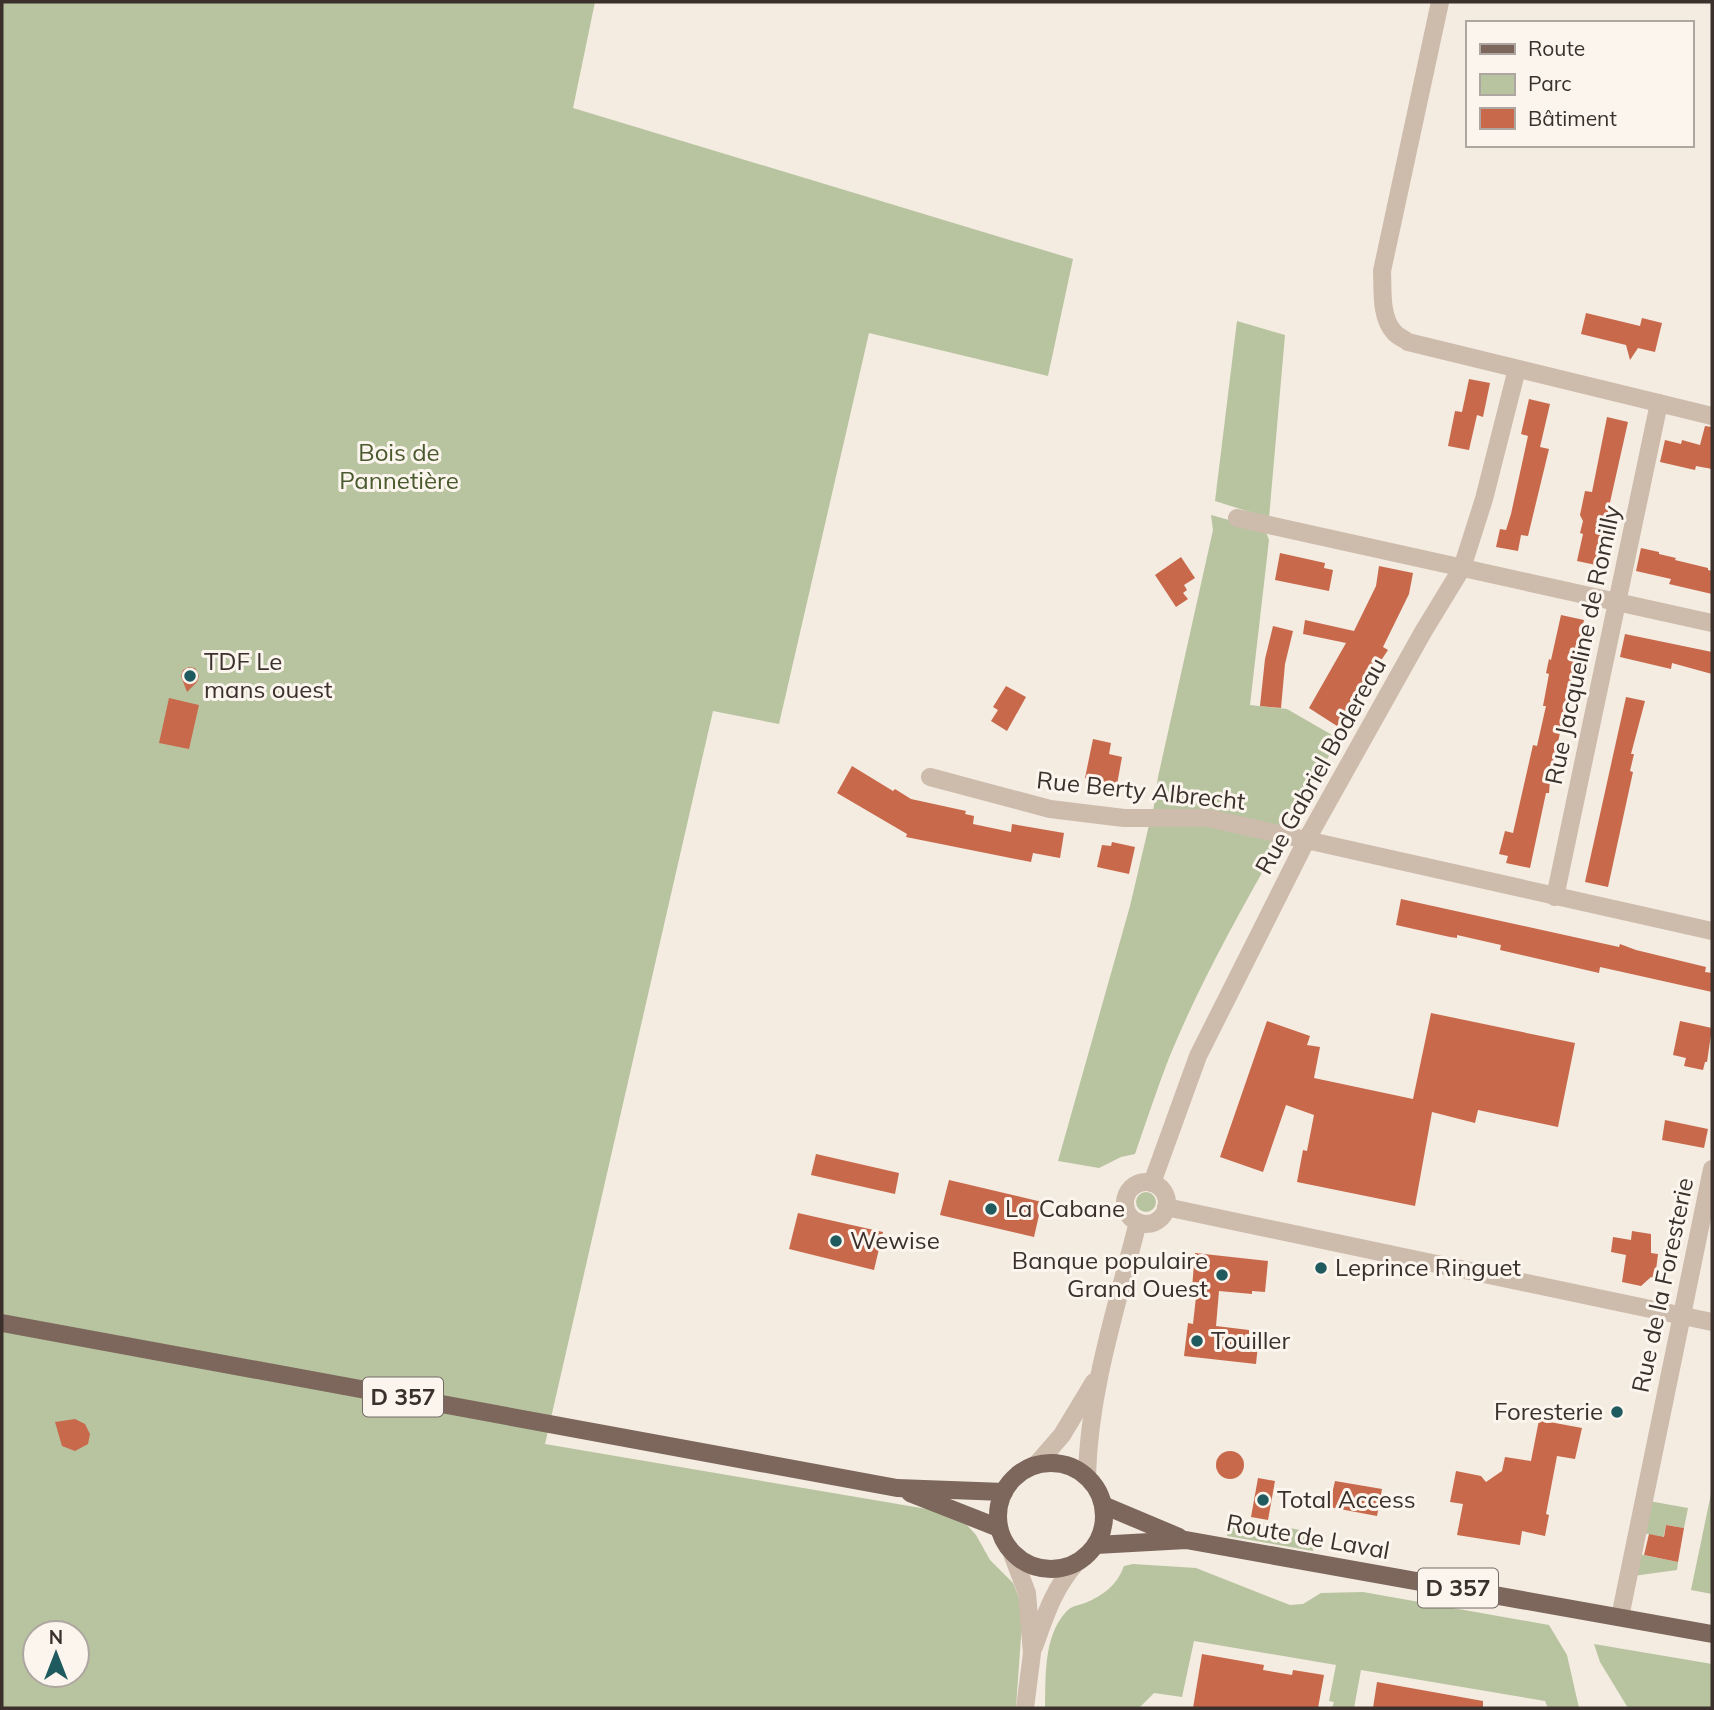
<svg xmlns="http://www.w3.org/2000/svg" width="1714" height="1710" viewBox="0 0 1714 1710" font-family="Mulish,sans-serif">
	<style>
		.green { fill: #b8c4a0; fill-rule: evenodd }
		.building { fill: #c8694b }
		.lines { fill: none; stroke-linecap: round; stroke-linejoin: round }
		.minor { stroke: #cdbbac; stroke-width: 18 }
		.major { stroke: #7d675c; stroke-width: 18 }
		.poi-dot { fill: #1f5a5e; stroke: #fbf5ee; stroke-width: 2.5 }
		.labels { text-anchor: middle; stroke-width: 6; stroke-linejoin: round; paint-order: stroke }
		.shield { fill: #fbf5ee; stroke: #756b66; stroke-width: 2 }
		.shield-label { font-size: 23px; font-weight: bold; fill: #3b302b }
		.park-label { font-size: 24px; fill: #4a5a2e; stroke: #fbf5ee }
		.street-label { font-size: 24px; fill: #3b302b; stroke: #fbf5ee }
		.poi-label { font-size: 24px; fill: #3b302b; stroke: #fbf5ee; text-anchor: start }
	</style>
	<rect width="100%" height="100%" fill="#f4ebe1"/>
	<g class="green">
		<path d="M2 2H595L573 108 1073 259 1048 376 869 333 779 724 713 711 545 1444 933 1510 967 1525 976 1535 990 1560 1013 1583 1020 1600 1022 1623 1016 1708H2ZM35 1633H77V1675H35Z"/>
		<polygon points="1237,321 1285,335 1269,518 1215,501"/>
		<polygon points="1211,515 1265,530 1269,540 1250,705 1287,709 1339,739 1287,827 1153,812 1158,777 1213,530"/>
		<path d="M1201 824 1281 839C1241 910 1200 982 1169 1058 1157 1089 1146 1122 1135 1154L1121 1157 1099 1168 1058 1161 1130 906 1149 825Z"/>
		<circle cx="1146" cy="1202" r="10"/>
		<polygon points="1712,1489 1712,1594 1691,1590"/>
		<polygon points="1649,1501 1688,1508 1684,1528 1666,1525 1663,1539 1658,1536 1643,1533"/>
		<polygon points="1239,1519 1306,1531 1314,1540 1313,1551 1227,1536 1229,1524"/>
		<polygon points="1638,1554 1678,1562 1677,1570 1633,1576"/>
		<path d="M1133 1564 1196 1568 1290 1605 1303 1604 1321 1593 1363 1592 1549 1625 1567 1655 1579 1708H1548L1545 1701 1361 1670 1354 1708H1332L1334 1702 1329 1701 1336 1665 1194 1641 1182 1697 1154 1693 1139 1708H1045C1046 1677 1043 1637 1066 1612 1071 1606 1079 1605 1085 1603 1104 1595 1117 1585 1124 1566Z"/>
		<polygon points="1594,1644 1712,1664 1712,1708 1628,1708 1600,1662"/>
	</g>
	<g class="building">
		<polygon points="1586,313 1640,326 1642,318 1662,323 1655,352 1638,348 1630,360 1626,345 1581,334"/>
		<polygon points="1469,379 1490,383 1483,417 1477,415 1469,450 1448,446 1455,411 1462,412"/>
		<polygon points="1529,399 1550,404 1540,447 1549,449 1528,536 1521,535 1518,551 1496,547 1500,529 1506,530 1511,514 1528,436 1521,434"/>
		<polygon points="1607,417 1628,422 1596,565 1577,561 1583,534 1580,533 1583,521 1580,515 1585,491 1592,492"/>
		<polygon points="1705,426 1712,427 1712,469 1696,466 1695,470 1660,462 1665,440 1681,444 1682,440 1700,445"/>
		<polygon points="1641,548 1659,552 1659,554 1676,558 1675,560 1708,568 1708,570 1712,571 1712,594 1669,584 1671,579 1636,571"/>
		<polygon points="1280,553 1325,563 1324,568 1333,570 1329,591 1275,580"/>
		<polygon points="1181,557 1195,578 1184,585 1187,590 1183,593 1188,599 1176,607 1155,575"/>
		<polygon points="1379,566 1413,573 1409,594 1383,647 1388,650 1380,662 1376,659 1337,726 1309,708 1346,643 1303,634 1305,620 1354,631 1376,586"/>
		<polygon points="1561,615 1584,620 1550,780 1549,793 1546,793 1530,868 1506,863 1508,856 1499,854 1505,831 1513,833 1533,745 1537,746 1546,706 1543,706 1549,674 1546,673 1549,659 1551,660"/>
		<polygon points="1273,626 1293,631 1285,664 1281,708 1260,706 1265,659"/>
		<polygon points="1625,634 1712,652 1712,674 1672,663 1671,669 1620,657"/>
		<polygon points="189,667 195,668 199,676 197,682 187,692 181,676 183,670"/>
		<polygon points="1006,686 1026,697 1007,731 991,721 998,710 993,707"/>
		<polygon points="1626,697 1645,701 1631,754 1634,754 1630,771 1633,772 1608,887 1585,882"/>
		<polygon points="169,698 199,705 189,749 159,743"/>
		<polygon points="1093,739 1111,743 1109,754 1122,757 1116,790 1099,786 1100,782 1085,778"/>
		<polygon points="852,766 893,791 895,789 911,799 966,811 965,814 974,816 973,824 1011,832 1012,824 1064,833 1060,858 1033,853 1031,862 906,837 907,834 837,793"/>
		<polygon points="1112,842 1135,847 1129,874 1097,867 1102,845 1111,846"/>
		<polygon points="1401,899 1619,947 1620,944 1636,950 1706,967 1705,972 1712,973 1712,992 1600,967 1599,973 1500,950 1501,945 1457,935 1457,938 1450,937 1396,925"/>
		<polygon points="1431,1013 1575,1043 1558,1127 1478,1110 1475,1123 1432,1112 1415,1206 1297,1182 1303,1150 1307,1151 1314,1115 1286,1105 1263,1172 1220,1157 1267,1021 1310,1036 1307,1045 1320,1047 1314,1078 1413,1099"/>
		<polygon points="1680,1021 1712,1028 1707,1062 1705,1062 1703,1070 1684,1066 1686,1058 1673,1055"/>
		<polygon points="1665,1120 1708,1129 1704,1148 1662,1140"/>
		<polygon points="816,1154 899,1173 895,1194 811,1175"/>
		<polygon points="949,1180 1042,1202 1034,1237 940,1215"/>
		<polygon points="798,1213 883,1232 874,1270 789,1249"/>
		<polygon points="1632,1231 1651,1234 1651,1253 1658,1254 1655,1278 1651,1277 1641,1286 1622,1282 1626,1255 1611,1252 1613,1237 1631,1240"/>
		<polygon points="1195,1253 1268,1261 1265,1292 1252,1291 1252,1294 1219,1291 1216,1326 1249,1330 1249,1334 1259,1335 1256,1364 1184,1356 1188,1323 1193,1324 1197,1288 1192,1288"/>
		<polygon points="75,1419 85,1424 90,1434 88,1444 75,1451 62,1446 55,1422"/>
		<polygon points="1539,1420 1582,1428 1575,1459 1557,1456 1546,1514 1549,1515 1545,1536 1522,1531 1520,1545 1457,1535 1463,1504 1450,1502 1456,1471 1481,1476 1486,1482 1502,1471 1505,1457 1531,1461"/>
		<circle cx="1230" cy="1465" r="14"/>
		<polygon points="1258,1478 1275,1481 1268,1520 1251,1517"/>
		<polygon points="1335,1481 1382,1489 1377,1516 1329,1507"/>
		<polygon points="1666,1525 1684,1528 1678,1562 1644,1555 1649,1534 1664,1537"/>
		<polygon points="1202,1654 1264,1665 1263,1670 1292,1675 1293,1670 1324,1675 1318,1708 1193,1708"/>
		<polygon points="1377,1682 1483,1701 1483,1708 1373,1708"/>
	</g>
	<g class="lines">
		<g class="minor">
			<path d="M1440 2 1382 271C1383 289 1380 317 1394 332 1397 336 1404 339 1408 342L1712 416"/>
			<polyline points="1237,518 1712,623"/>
			<polyline points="930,777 1050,809 1124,818 1208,818 1712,931"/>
			<polyline points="1555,897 1659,403"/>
			<circle cx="1146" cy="1203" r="21"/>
			<polyline points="1152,1183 1198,1056 1307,839 1423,632 1462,568 1484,499 1517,369"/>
			<polyline points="1166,1207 1712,1322"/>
			<polyline points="1036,1465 1062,1435 1094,1382"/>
			<path d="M1087 1476C1089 1390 1117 1306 1138 1222"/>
			<polyline points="1011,1551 1027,1593 1032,1653 1025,1708"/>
			<polyline points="1620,1617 1712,1169"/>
			<path d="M1034 1647C1046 1614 1053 1590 1076 1563"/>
		</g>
		<g class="major">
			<polyline points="2,1323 897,1488 1004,1492"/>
			<circle cx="1051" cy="1516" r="53"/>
			<polyline points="910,1493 999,1528"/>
			<polyline points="1103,1505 1179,1537"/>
			<polyline points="1096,1545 1186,1540 1712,1634"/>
		</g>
	</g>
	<g class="poi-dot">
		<circle cx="190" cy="676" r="7"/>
		<circle cx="991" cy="1209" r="7"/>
		<circle cx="836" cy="1241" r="7"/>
		<circle cx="1321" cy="1268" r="7"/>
		<circle cx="1222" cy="1275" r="7"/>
		<circle cx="1197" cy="1341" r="7"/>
		<circle cx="1617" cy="1412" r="7"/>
		<circle cx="1263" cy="1500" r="7"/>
	</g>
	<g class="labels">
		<g class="shield">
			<rect x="363" y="1377.5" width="80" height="39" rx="5"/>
			<rect x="1418" y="1568.5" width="80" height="39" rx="5"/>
		</g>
		<g class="shield-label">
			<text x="403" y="1405">D 357</text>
			<text x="1458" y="1596">D 357</text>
		</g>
		<g class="park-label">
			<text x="399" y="461">Bois de<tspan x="399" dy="28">Pannetière</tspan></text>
		</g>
		<g class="street-label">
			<text transform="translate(1583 645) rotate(-78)" y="8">Rue Jacqueline de Romilly</text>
			<text transform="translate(1321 766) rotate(-61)" y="8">Rue Gabriel Bodereau</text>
			<text transform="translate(1141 791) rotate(6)" y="8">Rue Berty Albrecht</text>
			<text transform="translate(1663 1285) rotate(-78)" y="8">Rue de la Foresterie</text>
			<text transform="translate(1308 1537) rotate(10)" y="8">Route de Laval</text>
		</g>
		<g class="poi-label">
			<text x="204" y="670">TDF Le<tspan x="204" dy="28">mans ouest</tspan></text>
			<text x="1005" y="1217">La Cabane</text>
			<text x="850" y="1249">Wewise</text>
			<text x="1208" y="1269" text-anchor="end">Banque populaire<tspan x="1208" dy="28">Grand Ouest</tspan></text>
			<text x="1335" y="1276">Leprince Ringuet</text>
			<text x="1211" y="1349">Touiller</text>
			<text x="1603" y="1420" text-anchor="end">Foresterie</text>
			<text x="1277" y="1508">Total Access</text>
		</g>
	</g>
	<rect width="1714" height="1710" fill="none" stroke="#3b302b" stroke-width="7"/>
	<rect x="1466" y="21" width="228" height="126" fill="#fbf5ee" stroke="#aea6a0" stroke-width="2"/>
	<rect x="1480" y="44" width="35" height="10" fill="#7d675c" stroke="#aea6a0" stroke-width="2"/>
	<text x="1528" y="56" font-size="21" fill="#3b302b">Route</text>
	<rect x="1480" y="74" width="35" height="21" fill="#b8c4a0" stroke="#aea6a0" stroke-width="2"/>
	<text x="1528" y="91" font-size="21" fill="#3b302b">Parc</text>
	<rect x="1480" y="108" width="35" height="21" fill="#c8694b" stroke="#aea6a0" stroke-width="2"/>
	<text x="1528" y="126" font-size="21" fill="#3b302b">Bâtiment</text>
	<g transform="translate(56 1654)"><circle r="33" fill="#fbf5ee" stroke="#aea6a0" stroke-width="2"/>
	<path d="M0-5L12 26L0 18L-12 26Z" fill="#1f5a5e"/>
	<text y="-10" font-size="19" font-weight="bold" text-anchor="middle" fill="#3b302b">N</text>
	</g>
</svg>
